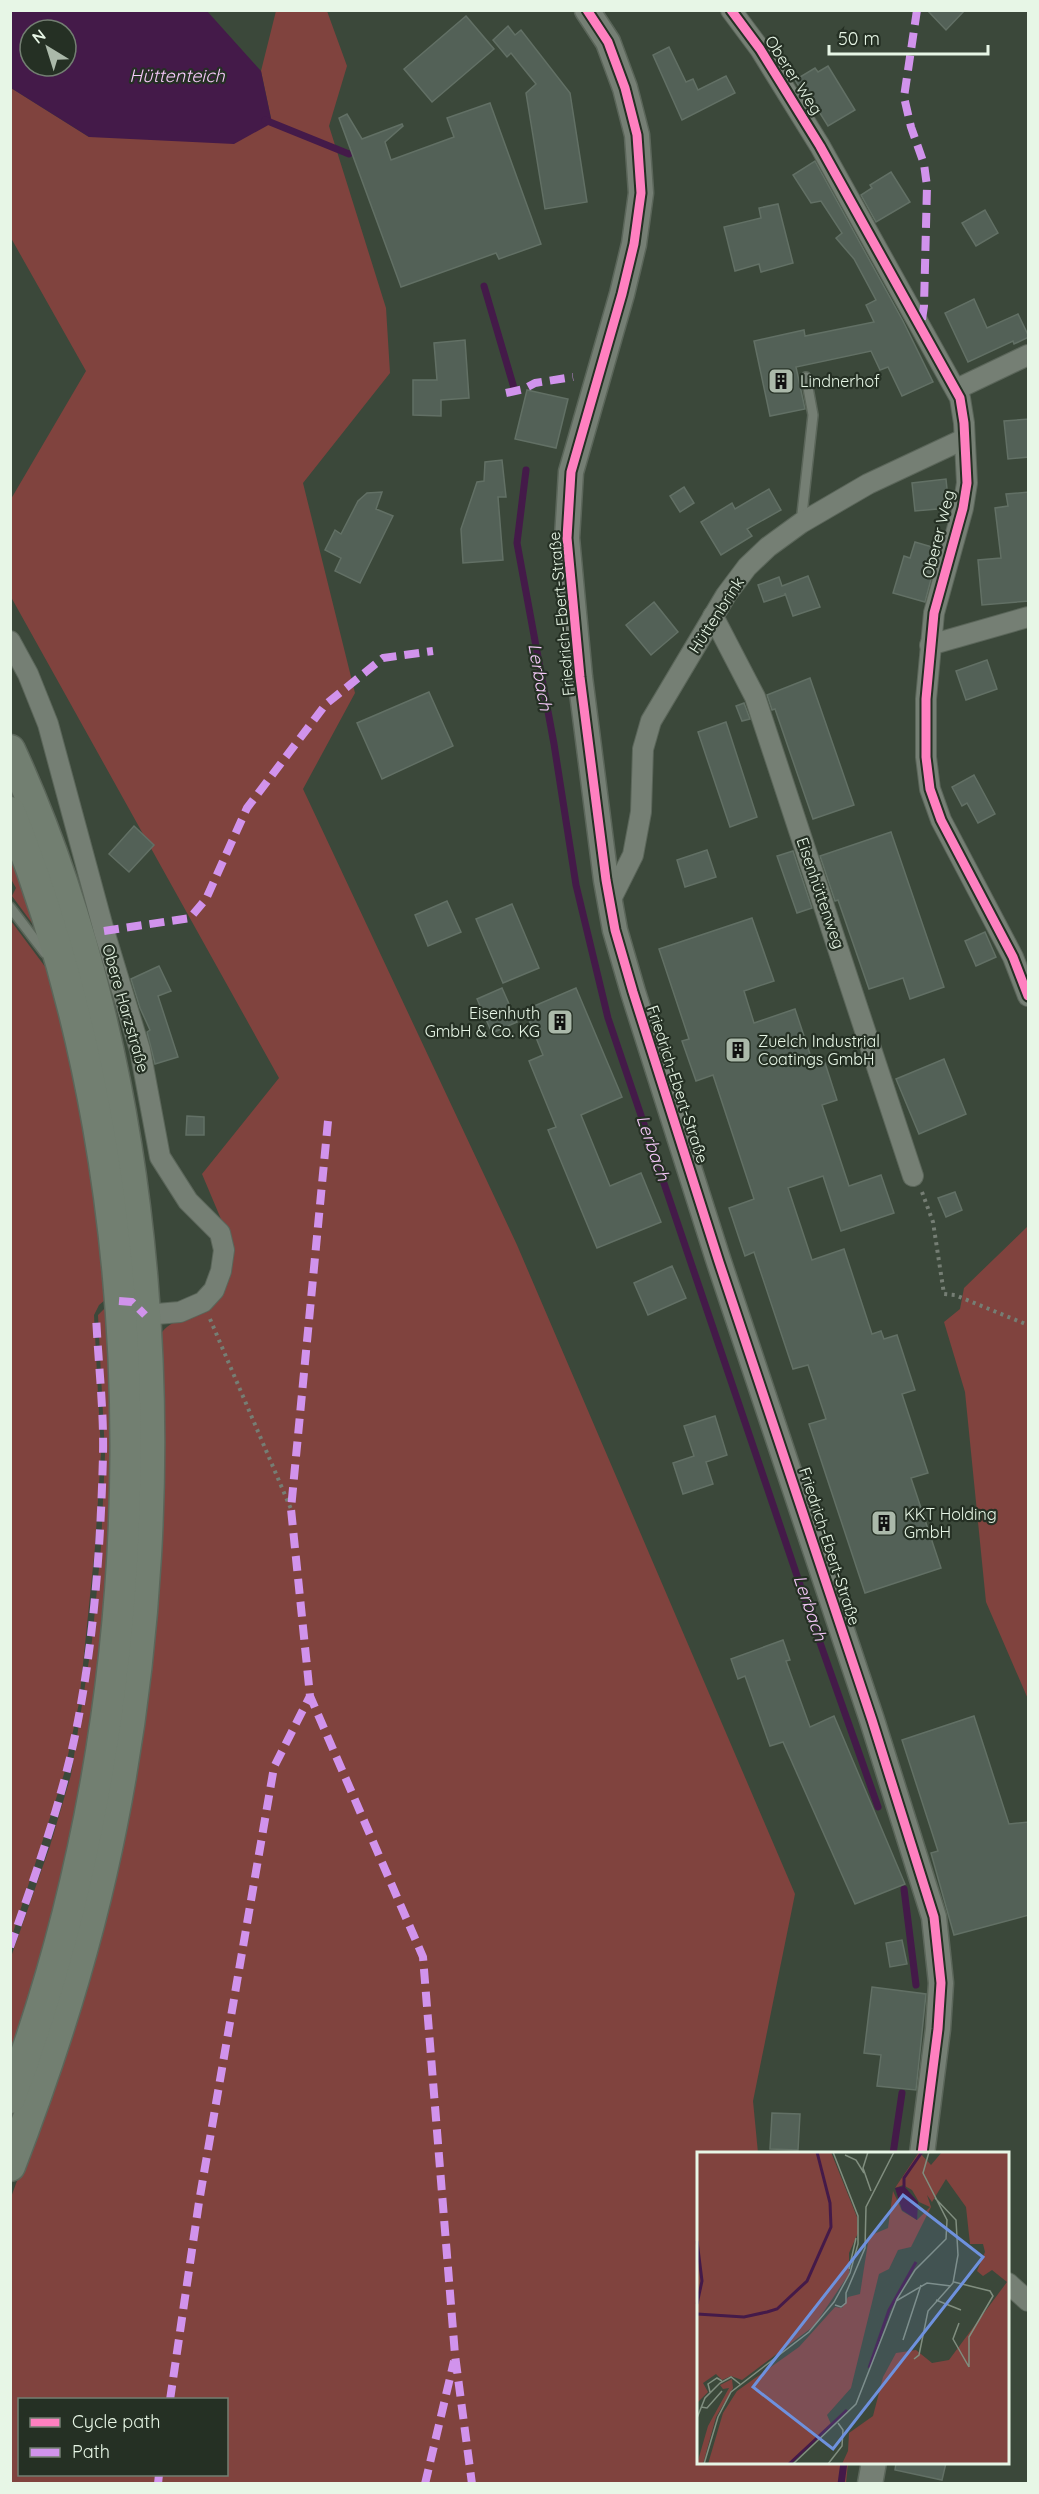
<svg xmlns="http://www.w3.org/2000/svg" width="1039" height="2494" viewBox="0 0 1039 2494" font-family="Quicksand,sans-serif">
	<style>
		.green { fill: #80433e; fill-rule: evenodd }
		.water { fill: #441a49; fill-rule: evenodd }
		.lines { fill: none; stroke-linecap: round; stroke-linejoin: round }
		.stream { stroke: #441a49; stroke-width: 7 }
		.building { fill: #536157; stroke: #627065; stroke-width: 1.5 }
		.service-casing { stroke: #5b665a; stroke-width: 12 }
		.minor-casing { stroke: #5b665a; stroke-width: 22 }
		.tertiary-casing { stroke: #5b665a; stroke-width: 27 }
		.primary-casing { stroke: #5b665a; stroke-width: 33 }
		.path { stroke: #757e74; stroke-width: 4; stroke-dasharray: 3 4.5; stroke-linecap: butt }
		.service { stroke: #757f74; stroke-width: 9 }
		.minor { stroke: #757f74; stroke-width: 20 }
		.tertiary { stroke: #757f74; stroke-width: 24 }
		.primary { stroke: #727f71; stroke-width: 30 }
		.quiet { stroke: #d193ec; stroke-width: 8; stroke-dasharray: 15 8; stroke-linecap: butt }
		.cycleway-casing { stroke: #253024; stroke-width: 13 }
		.cycleway { stroke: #ff80c0; stroke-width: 9 }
		.labels { text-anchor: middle; stroke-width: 4.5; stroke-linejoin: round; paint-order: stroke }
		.street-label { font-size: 16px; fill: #e7f6e6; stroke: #253024 }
		.poi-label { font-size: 16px; fill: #e7f6e6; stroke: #253024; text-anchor: start }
		.water-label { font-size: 18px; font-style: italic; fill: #f7cafb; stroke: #253024 }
		.inset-river { fill: none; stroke: #441a49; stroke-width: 3 }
		.inset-road { fill: none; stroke: #808e7f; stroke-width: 1.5 }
		.view { fill: #6e91de; fill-opacity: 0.15; stroke: #6e91de; stroke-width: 3 }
		.inset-edge { fill: none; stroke: #e7f6e6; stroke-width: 3 }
	</style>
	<rect width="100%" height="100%" fill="#3b483a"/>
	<g class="green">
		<path d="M276 11H327L347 66 329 126 386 308 390 373 303 483 355 693 303 789 517 1245 795 1894 753 2101 758 2153 698 2154V2462L848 2463 846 2483H11L10 2200 32 2140 159 1338C166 1319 190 1319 206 1311L226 1231 202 1174 279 1078 11 597V499L86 371 11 238V88L89 137 272 123 261 71ZM20 2400H226V2474H20Z"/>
		<polygon points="10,845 43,938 12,896 16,888 11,879"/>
		<polygon points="11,921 58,984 100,1215 105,1300 99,1305 94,1315 101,1453 95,1547 79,1703 64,1774 11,1939"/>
		<polygon points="1028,1226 1028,1699 986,1602 965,1392 944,1322 960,1309 964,1288"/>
		<polygon points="109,1304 114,1460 97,1703 65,1872 11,2065 11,1957 50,1846 71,1775 92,1641 101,1547 105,1454 98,1315"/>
	</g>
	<path class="water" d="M10 11H207L261 71 272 123 234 144 89 137 11 88ZM30 30H66V66H30Z"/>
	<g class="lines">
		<g class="stream">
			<polyline points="265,120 349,154"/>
			<polyline points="484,286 514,388"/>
			<polyline points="526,470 517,543 554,744 576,885 608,1018 811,1617 878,1807"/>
			<polyline points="904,1889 916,1985"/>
			<polyline points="893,2154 902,2093"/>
			<polyline points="841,2484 844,2462"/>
		</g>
	</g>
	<g class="building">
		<polygon points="927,10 965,10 946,30"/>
		<polygon points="466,16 494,49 432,102 404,69"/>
		<polygon points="508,26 515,35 521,30 570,93 587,202 545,209 526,93 536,84 511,53 507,57 493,40"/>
		<polygon points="669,47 686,82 693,79 698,90 726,76 735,93 682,120 653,55"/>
		<polygon points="828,66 855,110 828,126 808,94 805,96 795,80 815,68 818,72"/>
		<polygon points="490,103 541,244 499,259 496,253 401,287 339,118 347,114 362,139 402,124 403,126 385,142 391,160 454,137 447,118"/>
		<polygon points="815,161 903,321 933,382 902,396 888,367 880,370 871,351 796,367 805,409 770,416 754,341 804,330 805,336 874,322 866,305 876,300 854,259 836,238 842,233 821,201 811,203 793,175"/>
		<polygon points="891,172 910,202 876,222 861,195 872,188 870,185"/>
		<polygon points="778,204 793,263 761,272 759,264 735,271 724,227 761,218 759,208"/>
		<polygon points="985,210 998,233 976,246 962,223"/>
		<polygon points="974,299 987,328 1018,314 1029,337 1014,344 1013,341 968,362 945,313"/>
		<polygon points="465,340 469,398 441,400 441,416 413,415 413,380 437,380 434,343"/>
		<polygon points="527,390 568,399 556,448 515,439"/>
		<polygon points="1029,419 1029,457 1008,459 1004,421"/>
		<polygon points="502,460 506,497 498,497 503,560 463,563 461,529 477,482 484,481 485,462"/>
		<polygon points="946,479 949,508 915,511 912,483"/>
		<polygon points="684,487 694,503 680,512 670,496"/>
		<polygon points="769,489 781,510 747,529 752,536 721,555 701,522 732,503 735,509"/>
		<polygon points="382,492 376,509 393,516 360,583 335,571 341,558 325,550 335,530 341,534 358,501 367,493"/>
		<polygon points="1029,492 1029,601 982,605 978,560 1001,558 995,508 1008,506 1006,494"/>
		<polygon points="915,542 939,549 925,602 893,593 904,556 910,558"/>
		<polygon points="808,576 820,607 793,616 785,593 785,595 764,602 758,585 779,577 782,586"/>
		<polygon points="654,602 678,632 651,655 626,625"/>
		<polygon points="987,660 997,689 966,700 956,671"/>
		<polygon points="810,678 854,805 813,819 775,709 772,710 767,695"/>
		<polygon points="429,692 453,746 382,779 357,723"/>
		<polygon points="744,703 750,719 742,721 736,706"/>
		<polygon points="726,722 757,817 730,827 698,732"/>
		<polygon points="974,775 995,814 978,823 967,803 962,806 952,787"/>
		<polygon points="134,826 154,845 129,872 109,854"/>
		<polygon points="891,832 944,987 910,999 903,978 869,989 838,900 835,901 820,856"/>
		<polygon points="707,850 716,877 685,887 677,860"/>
		<polygon points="793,851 812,908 797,913 777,856"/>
		<polygon points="447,901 461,932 428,946 415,915"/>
		<polygon points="512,904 539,968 503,983 476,919"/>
		<polygon points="752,918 774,981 744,991 754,1023 795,1009 814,1066 825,1063 837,1100 822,1105 849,1186 881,1175 894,1213 841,1231 823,1176 788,1188 812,1260 844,1249 872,1334 881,1331 884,1339 897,1335 915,1390 902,1394 928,1473 911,1478 941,1568 865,1593 809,1424 826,1419 808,1365 793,1369 754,1252 745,1256 729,1208 754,1199 713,1075 696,1081 682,1041 689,1039 659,949"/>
		<polygon points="985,932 996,957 976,966 965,941"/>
		<polygon points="159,966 171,991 158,996 178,1057 155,1064 147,1032 150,1030 140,1008 131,979"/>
		<polygon points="502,988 517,1022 492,1033 477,999"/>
		<polygon points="576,988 622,1097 581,1115 610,1186 641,1173 661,1222 597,1248 548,1130 556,1127 529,1061 543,1055 525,1010"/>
		<polygon points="944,1059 966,1114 919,1134 896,1079"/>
		<polygon points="187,1116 204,1117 204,1135 186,1135"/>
		<polygon points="955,1192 962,1210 946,1217 938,1198"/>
		<polygon points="672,1266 686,1298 648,1315 634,1283"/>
		<polygon points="715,1416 727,1455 706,1462 713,1484 683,1494 673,1463 694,1456 684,1426"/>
		<polygon points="783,1640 790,1660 786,1661 810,1727 834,1716 905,1884 855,1904 783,1742 770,1746 745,1676 738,1679 731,1659"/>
		<polygon points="974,1716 1009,1824 1029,1822 1029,1915 954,1935 931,1853 938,1851 902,1740"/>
		<polygon points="902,1940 907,1964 890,1967 886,1943"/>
		<polygon points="872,1987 926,1994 916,2090 877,2086 881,2055 864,2053"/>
		<polygon points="772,2113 800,2114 798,2150 770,2149"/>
		<polygon points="896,2463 946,2463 942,2480 895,2470"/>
	</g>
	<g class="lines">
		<g class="service-casing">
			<g id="service">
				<polyline points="801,523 813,415 806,377"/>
				<polyline points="10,907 45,953"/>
			</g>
		</g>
		<g class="minor-casing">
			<g id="minor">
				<polyline points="731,10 760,49 820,146 960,398 964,423 967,483 963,508 934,613 926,699 926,757 930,789 941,820 1013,957 1028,996"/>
				<polyline points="963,386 1028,355"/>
				<polyline points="713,616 755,697 913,1176"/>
				<polyline points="10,641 28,674 48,724 104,931 140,1050 160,1157 188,1201 220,1233 224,1250 221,1271 214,1290 203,1302 180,1312 145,1315"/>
				<polyline points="930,645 1028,617"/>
				<polyline points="610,901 633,855 641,812 643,749 651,721 726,595 747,567 768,547 801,523 868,484 964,439"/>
				<polyline points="1008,2283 1028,2301"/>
			</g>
		</g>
		<g class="tertiary-casing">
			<g id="tertiary">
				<polyline points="587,10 608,42 625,88 637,135 641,193 634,244 622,294 571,472 567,538 580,677 606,880 615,930 633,992 719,1262 872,1720 934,1917 941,1983 938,2029 922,2154"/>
				<polyline points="870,2484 874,2462"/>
			</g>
		</g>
		<g class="primary-casing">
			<g id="primary">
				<path d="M10 750C158 1073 181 1478 112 1824 89 1941 53 2055 10 2166"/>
				<path d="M10 812C168 1211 160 1697 10 2098"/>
			</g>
		</g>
		<g class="path">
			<polyline points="922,1192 933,1222 944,1294 955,1295 1028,1325"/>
			<polyline points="210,1319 291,1509"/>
		</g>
		<use href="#service" class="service"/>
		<use href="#minor" class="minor"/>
		<use href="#tertiary" class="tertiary"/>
		<use href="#primary" class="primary"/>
		<g class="quiet">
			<polyline points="917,10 904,97 911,127 924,164 927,186 924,306 921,326"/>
			<polyline points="506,393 524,389 535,383 573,377"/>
			<polyline points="104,931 190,918 206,899 247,808 326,704 383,658 433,651"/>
			<polyline points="328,1121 291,1509 310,1696 423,1957 455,2355 472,2484"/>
			<polyline points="119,1301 132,1302 145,1315"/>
			<path d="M10 1947C38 1867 67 1788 81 1704 95 1625 101 1536 103 1455 104 1409 98 1361 96 1315"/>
			<polyline points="170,2400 199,2202 274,1767 310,1696"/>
			<polyline points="158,2484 159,2474"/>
			<polyline points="425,2484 454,2361"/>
		</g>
		<g class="cycleway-casing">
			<g id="cycleway">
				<polyline points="587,10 608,42 625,88 637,135 641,193 634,244 622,294 571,472 567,538 580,677 606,880 615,930 633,992 719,1262 872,1720 934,1917 941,1983 938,2029 922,2154"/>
				<polyline points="731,10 760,49 820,146 960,398 964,423 967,483 963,508 934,613 926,699 926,757 930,789 941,820 1013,957 1028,996"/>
			</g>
		</g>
		<use href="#cycleway" class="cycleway"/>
	</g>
	<defs>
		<g id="building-square" transform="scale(1.35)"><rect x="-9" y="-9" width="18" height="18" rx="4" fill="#abb9aa" stroke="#253024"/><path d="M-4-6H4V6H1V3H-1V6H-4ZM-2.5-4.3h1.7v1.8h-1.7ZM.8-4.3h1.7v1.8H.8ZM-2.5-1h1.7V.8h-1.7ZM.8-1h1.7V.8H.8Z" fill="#111"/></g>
	</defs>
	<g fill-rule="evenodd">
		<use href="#building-square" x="781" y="381"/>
		<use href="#building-square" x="560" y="1022"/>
		<use href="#building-square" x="738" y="1050"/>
		<use href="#building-square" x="884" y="1523"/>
	</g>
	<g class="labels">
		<g class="street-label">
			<text transform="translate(794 75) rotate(57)" y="6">Oberer Weg</text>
			<text transform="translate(938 534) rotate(-76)" y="6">Oberer Weg</text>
			<text transform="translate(561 614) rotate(-95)" y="6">Friedrich-Ebert-Straße</text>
			<text transform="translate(716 615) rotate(-57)" y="6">Hüttenbrink</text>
			<text transform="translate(821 893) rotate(71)" y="6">Eisenhüttenweg</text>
			<text transform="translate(126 1008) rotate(74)" y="6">Obere Harzstraße</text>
			<text transform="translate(678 1084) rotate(72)" y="6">Friedrich-Ebert-Straße</text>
			<text transform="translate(830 1546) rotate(72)" y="6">Friedrich-Ebert-Straße</text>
		</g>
		<g class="poi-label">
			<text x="800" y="387">Lindnerhof</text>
			<text x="540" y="1019" text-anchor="end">Eisenhuth<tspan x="540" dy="18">GmbH &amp; Co. KG</tspan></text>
			<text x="758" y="1047">Zuelch Industrial<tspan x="758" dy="18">Coatings GmbH</tspan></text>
			<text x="904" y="1520">KKT Holding<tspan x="904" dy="18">GmbH</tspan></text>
		</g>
		<g class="water-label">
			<text x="177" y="82">Hüttenteich</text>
			<text transform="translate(540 677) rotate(80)" y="6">Lerbach</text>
			<text transform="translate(653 1148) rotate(71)" y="6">Lerbach</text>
			<text transform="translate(810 1608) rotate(71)" y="6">Lerbach</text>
		</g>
	</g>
	<g transform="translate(697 2152)">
		<rect width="312" height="312" fill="#3b483a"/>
		<path d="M0 0H134L160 65 161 81 152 101V122L117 174 45 228 34 224 25 228 19 222 6 231 11 240 0 251ZM222 0 234 13 245 0H312V312H145L151 299 152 281 176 264 186 225 199 201 219 198 235 211 252 208 310 130 295 118 286 124 280 119 288 100 286 92H273L269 55 249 27 235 50 230 43 234 55 214 95 201 98 192 117 182 122 154 236 130 263 134 272 93 312H11L26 261 40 239 102 195 138 155 145 156 151 145 163 142 172 84 191 76 196 39 205 59 220 68 233 55 222 50 215 38 206 33 198 36ZM35 227 36 236 19 265 6 312H0L11 274 32 236 26 237 23 233Z" fill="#80433e"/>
		<path d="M207 34 221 50 220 68 205 58 198 36Z" fill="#441a49"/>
		<path class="inset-river" d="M207 35V26L225 0M0 89 5 129 0 152M0 162 47 165 70 160 80 157 110 129 134 75 133 51 120 0M172 216 192 158 219 110M92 312 150 258"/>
		<path class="inset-road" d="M171 0 166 16 174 39M148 3 159 8 167 21M152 117 159 86M257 130 293 139 296 144 272 185V215M239 148 264 158M199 149 230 131 254 134M138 153 144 155 149 151V141L168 96 169 55 197 0M262 171 256 187 272 215M206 188 224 133M217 207 222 203 231 159 256 131 261 103 259 68 238 46M13 240 11 232 20 226 25 229M4 255 10 256 25 239M0 266 8 246 23 231 34 225 43 232M7 312 21 265 34 240 112 180 137 150 153 121 161 92V64L136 0M96 312 159 252 200 147 218 118 249 87 250 68 226 21 232 0M131 312 145 294 146 278 141 271"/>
		<path class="view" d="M206 43 286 105 136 297 56 235Z"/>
		<rect width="312" height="312" class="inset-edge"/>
	</g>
	<rect width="1039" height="2494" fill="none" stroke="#e7f6e6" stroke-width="24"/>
	<rect x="18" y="2398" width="210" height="78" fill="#253024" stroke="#737f72" stroke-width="1.5"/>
	<rect x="30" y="2418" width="30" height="9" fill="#ff80c0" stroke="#737f72" stroke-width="1.5"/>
	<text x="72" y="2428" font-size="18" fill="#e7f6e6">Cycle path</text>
	<rect x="30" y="2448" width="30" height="9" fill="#d193ec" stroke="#737f72" stroke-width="1.5"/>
	<text x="72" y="2458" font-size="18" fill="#e7f6e6">Path</text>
	<g transform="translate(48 48) rotate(322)"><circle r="28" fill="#253024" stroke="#737f72" stroke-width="1.5"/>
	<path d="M0-4.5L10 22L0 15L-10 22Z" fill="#abb9aa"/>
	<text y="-9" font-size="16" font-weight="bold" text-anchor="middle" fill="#e7f6e6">N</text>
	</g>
	<path d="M829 45v9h159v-9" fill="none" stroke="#e7f6e6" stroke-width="3"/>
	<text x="838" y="45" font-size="18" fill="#e7f6e6" stroke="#253024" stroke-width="4.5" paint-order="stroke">50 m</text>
</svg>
